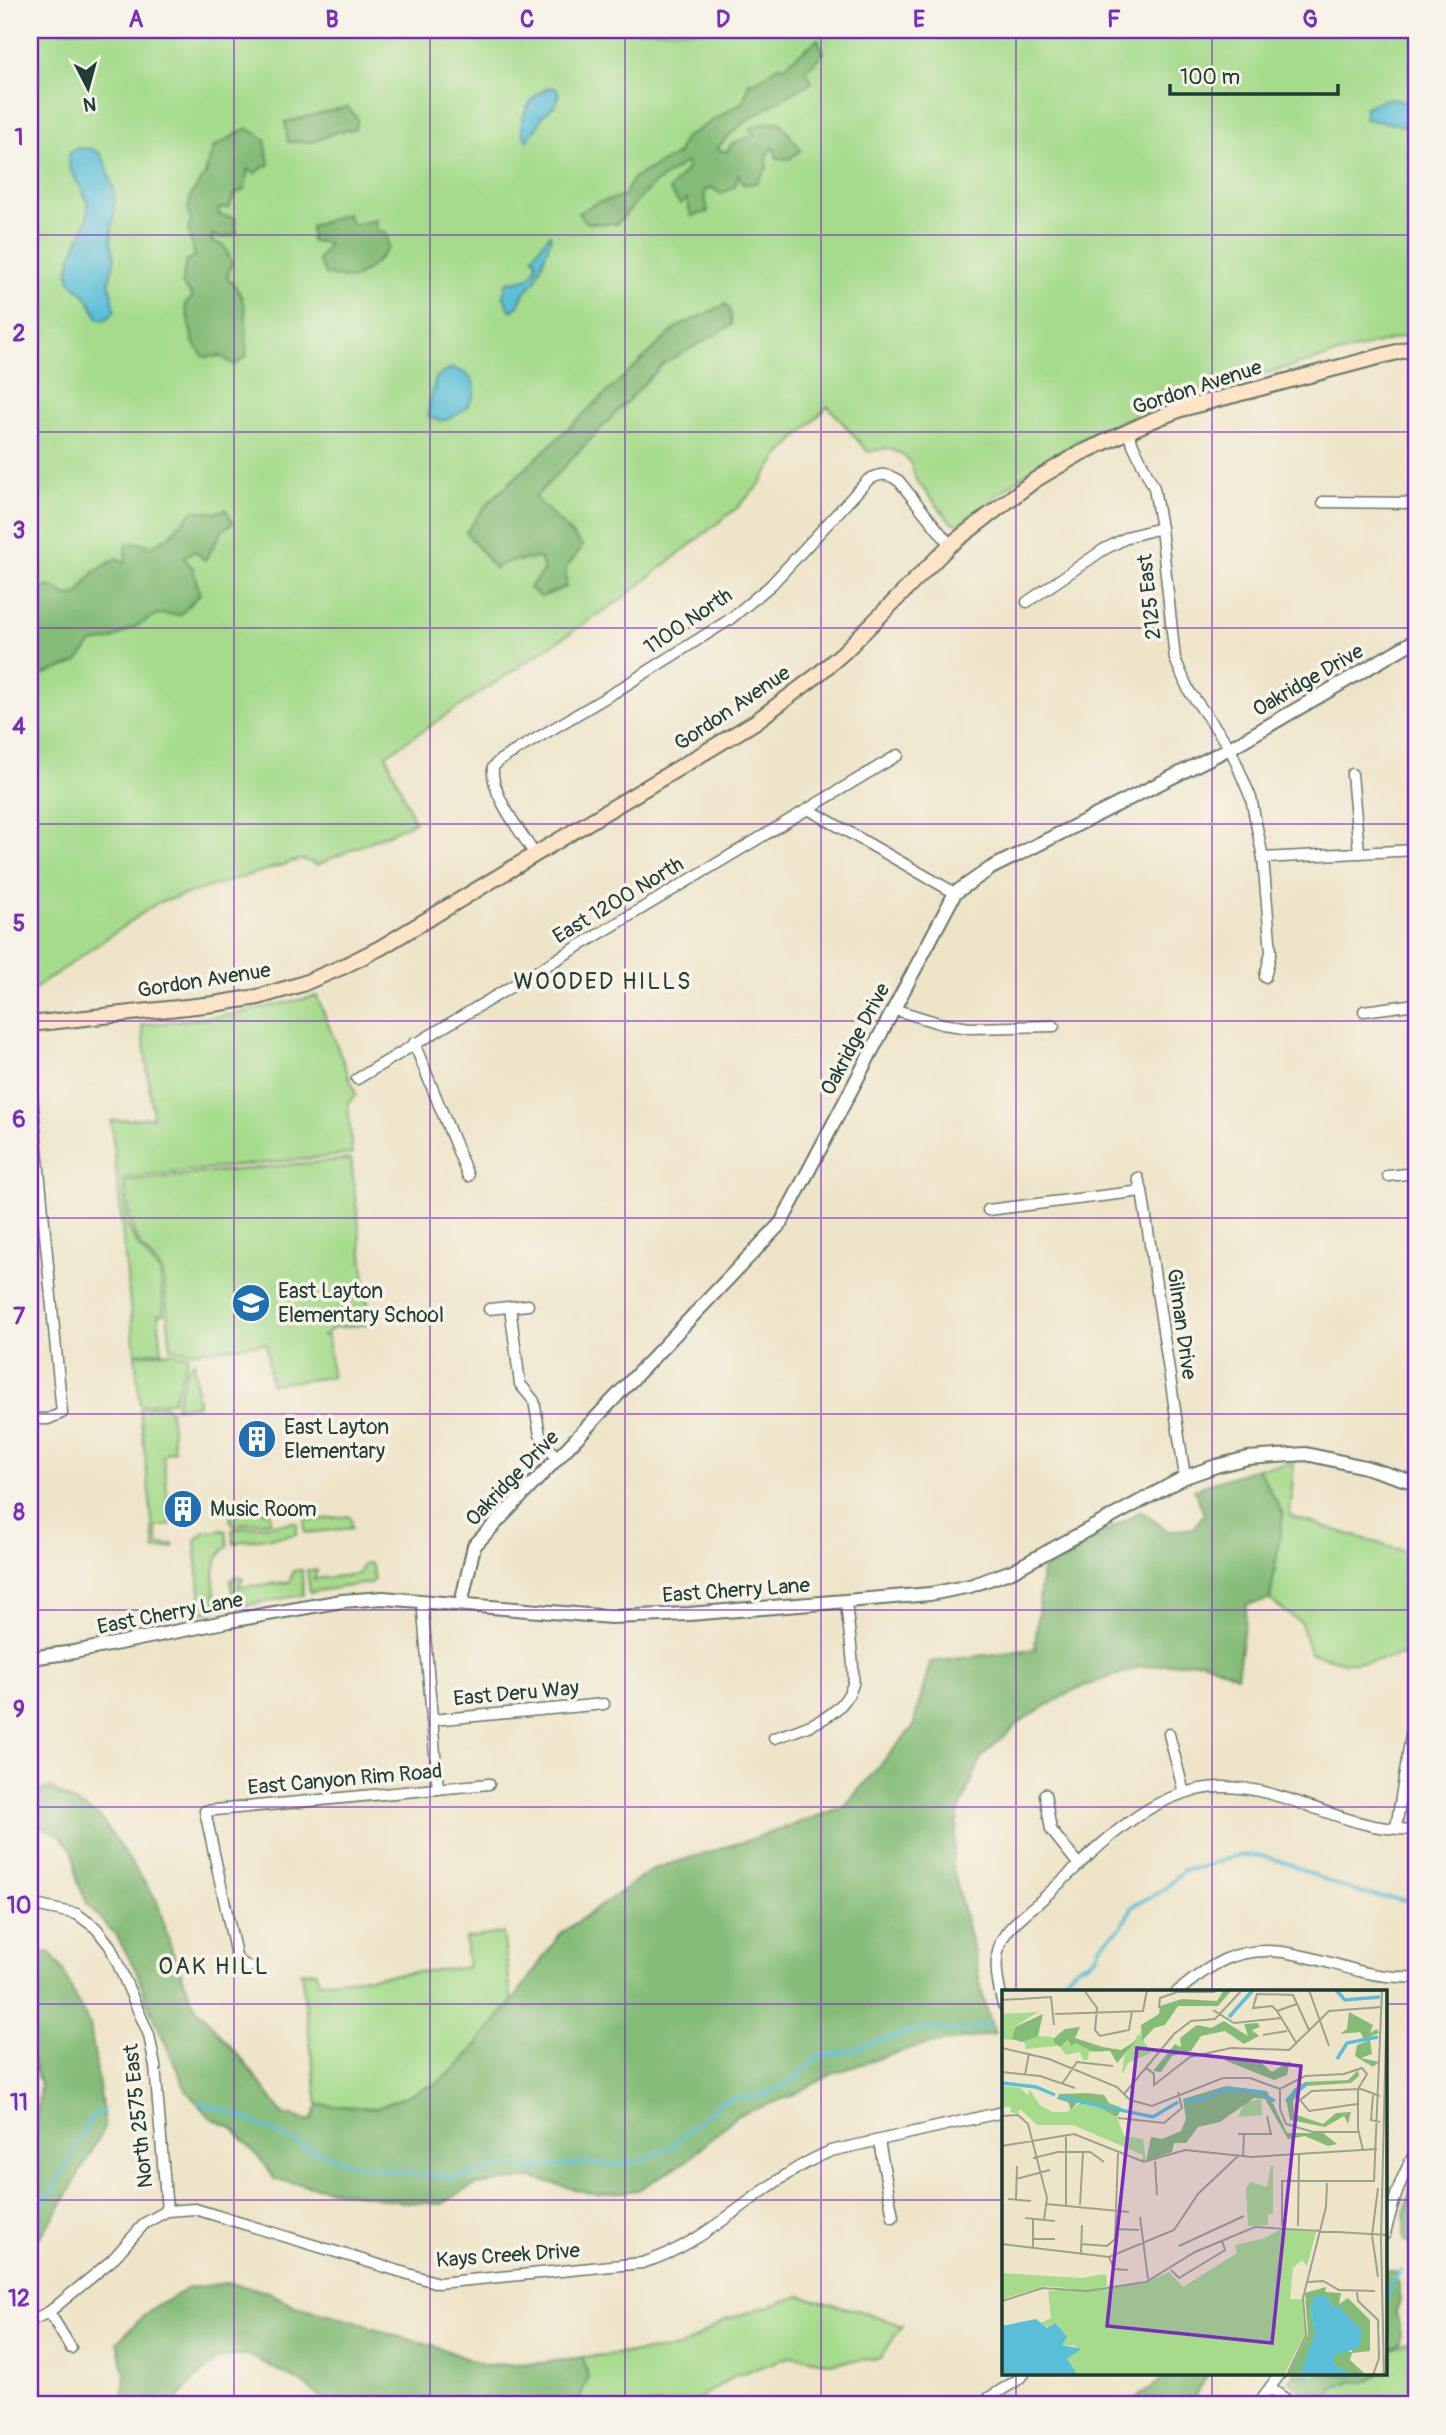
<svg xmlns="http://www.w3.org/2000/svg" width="1446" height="2435" viewBox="0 0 1446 2435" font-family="Pangolin,sans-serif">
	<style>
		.green { fill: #a5db8b; stroke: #628c60; stroke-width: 2 }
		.forest { fill: #84bb77; stroke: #527c56; stroke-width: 2 }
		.water { fill: #5abed8; stroke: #3c7e86; stroke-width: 2 }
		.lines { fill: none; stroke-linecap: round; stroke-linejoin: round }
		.stream { stroke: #5abed8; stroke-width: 3.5 }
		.minor-casing { stroke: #677768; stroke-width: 13 }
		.tertiary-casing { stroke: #677768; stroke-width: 16 }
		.secondary-casing { stroke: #677768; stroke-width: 18 }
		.minor { stroke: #fff; stroke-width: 10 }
		.tertiary { stroke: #fff; stroke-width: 12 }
		.secondary { stroke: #fee4c6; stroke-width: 14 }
		.grid { fill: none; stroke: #7b2cbf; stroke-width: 2; stroke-opacity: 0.55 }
		.labels { text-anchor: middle; stroke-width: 7; stroke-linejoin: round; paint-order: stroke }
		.street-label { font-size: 21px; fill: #1f3d34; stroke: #f7f3e8 }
		.poi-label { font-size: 21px; fill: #1f3d34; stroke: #f7f3e8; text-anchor: start }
		.neighbourhood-label { font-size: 23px; letter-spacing: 2px; fill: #1f3d34; stroke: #f7f3e8 }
		.inset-river { fill: none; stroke: #5abed8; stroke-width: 3.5 }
		.inset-road { fill: none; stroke: #9ba18d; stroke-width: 2 }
		.view { fill: #7b2cbf; fill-opacity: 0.15; stroke: #7b2cbf; stroke-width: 3.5 }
		.inset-edge { fill: none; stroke: #1f3d34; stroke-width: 3.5 }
		.neatline { fill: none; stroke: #7b2cbf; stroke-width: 2.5 }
		.grid-label { font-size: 23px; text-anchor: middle; font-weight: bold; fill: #7b2cbf }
	</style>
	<rect width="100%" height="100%" fill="#f7f3e8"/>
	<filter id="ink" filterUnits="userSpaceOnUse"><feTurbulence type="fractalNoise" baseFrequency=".0143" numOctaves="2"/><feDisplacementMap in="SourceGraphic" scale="14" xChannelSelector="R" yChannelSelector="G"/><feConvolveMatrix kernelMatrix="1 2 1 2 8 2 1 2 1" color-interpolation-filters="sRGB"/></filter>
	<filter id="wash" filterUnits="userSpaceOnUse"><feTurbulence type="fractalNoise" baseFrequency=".00686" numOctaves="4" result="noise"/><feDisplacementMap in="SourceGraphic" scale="28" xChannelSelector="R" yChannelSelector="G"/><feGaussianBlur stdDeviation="1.57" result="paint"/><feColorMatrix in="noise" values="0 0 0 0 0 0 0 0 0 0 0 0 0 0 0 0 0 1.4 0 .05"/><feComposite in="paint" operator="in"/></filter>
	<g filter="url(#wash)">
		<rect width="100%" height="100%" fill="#eee4c8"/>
		<g class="green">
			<polygon points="30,30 1416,30 1416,333 1174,398 1085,437 1026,473 959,524 951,522 916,480 911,464 902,454 887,448 868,452 828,406 777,458 759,485 738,507 623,598 386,755 415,822 317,865 302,859 157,903 30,992"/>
			<polygon points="317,996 356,1094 348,1103 352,1154 124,1178 123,1182 127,1224 138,1246 160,1272 164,1314 158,1315 162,1351 135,1353 111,1121 153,1117 142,1025 230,1015"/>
			<path d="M351 1159 370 1324 334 1328 323 1336H328L332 1377 271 1384 266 1343 190 1352 171 1348 163 1274C158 1263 149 1256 142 1247 128 1228 128 1203 126 1181Z"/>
			<polygon points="171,1352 188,1356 173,1401 140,1405 135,1355"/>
			<polygon points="194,1361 198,1405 175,1408 187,1368"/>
			<polygon points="165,1405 170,1410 174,1451 167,1452 163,1457 171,1525 156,1527 158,1545 173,1544 173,1547 155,1550 140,1408"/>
			<polygon points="1294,1463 1290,1516 1416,1555 1416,1652 1368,1662 1345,1662 1310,1653 1301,1623 1270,1600 1283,1514 1258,1468"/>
			<polygon points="263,1506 263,1512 270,1511 271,1521 234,1525 231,1523 230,1509"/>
			<polygon points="349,1516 351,1519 352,1528 306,1533 304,1530 305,1521"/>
			<polygon points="294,1522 297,1524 297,1533 294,1535 241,1541 234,1544 232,1532 234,1529"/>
			<path d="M224 1530 226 1532 228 1546C208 1562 214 1587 217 1609L202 1613 195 1541 204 1532Z"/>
			<polygon points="369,1563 372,1566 374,1580 370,1583 310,1592 307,1570 317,1570 314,1579 358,1574 363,1564"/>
			<polygon points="302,1570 303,1595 241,1606 234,1604 231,1580 234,1577 243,1578 239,1587 289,1582 294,1571"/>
			<polygon points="503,1933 512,2002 460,2065 436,2084 377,2108 318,2105 301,1972 316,1971 319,1982 468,1967 465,1938"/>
			<polygon points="800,2296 871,2314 902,2326 880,2358 831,2363 792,2356 734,2376 689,2405 577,2405 588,2378 583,2357 679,2348 727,2319"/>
			<polygon points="1416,2340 1416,2405 1319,2404 1336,2387 1351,2381 1365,2382 1379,2374 1385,2374 1385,2362 1390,2350"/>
		</g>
		<g class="forest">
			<path d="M818 39 824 53 806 70 812 82C782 100 737 121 717 149L727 152 731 144 754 135 750 129 761 124 780 122 801 150 789 159H778L773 147 767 154V168L757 182 744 185 738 174 735 186 721 194 711 187 704 192 708 212 691 216 687 199 680 204 669 190 687 169 686 162 650 187 617 224 587 223 578 213 596 203 624 196 633 178 678 154 683 139 744 101 749 82H755L778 66 783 67Z"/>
			<polygon points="347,107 358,119 355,129 333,133 313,142 288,142 285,122"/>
			<path d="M247 128 265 139 269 164 255 173 248 169 245 189 235 194 229 207 218 209 219 215 235 218 237 234 222 238 212 235V241L224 246 232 262 227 278C253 301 244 325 247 356L234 365 221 356 204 357 193 342 185 304 193 297 182 284 186 261 195 256 188 229 191 222 188 209 191 195 205 175 213 148Z"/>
			<polygon points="347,214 353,225 376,220 377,231 386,232 389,248 374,264 354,279 326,275 318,260 329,243 311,241 311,226"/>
			<polygon points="726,304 730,311 732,325 663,364 535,497 583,546 566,568 566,587 541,597 529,588 544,570 540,558 506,562 495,569 466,532 488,503 677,327"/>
			<path d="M226 509 233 523 223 530 205 560 194 551 183 557 193 568 200 594 180 615 158 614 111 640 92 643 76 663 30 679V595C46 585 51 582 66 596L77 595 93 573 117 558 125 563 126 544 134 542 152 546 168 537 194 510 215 513Z"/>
			<polygon points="1258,1468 1283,1514 1270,1600 1247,1604 1237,1676 1202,1661 1140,1667 1076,1689 1024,1719 982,1756 958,1814 952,1865 974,1953 984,2002 995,2034 918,2046 834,2073 791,2096 736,2116 688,2160 638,2190 597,2195 533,2178 475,2185 442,2204 393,2201 274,2179 266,2166 234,2129 211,2118 187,2092 147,2002 136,1970 116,1935 88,1905 78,1883 73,1851 60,1835 34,1823 30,1825 30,1792 50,1788 100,1817 157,1901 172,1951 194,2005 245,2063 283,2114 311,2121 318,2105 377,2108 436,2084 460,2065 512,2002 560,1934 653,1869 749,1840 844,1807 913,1727 930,1662 1035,1649 1042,1570 1141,1511 1168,1531 1194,1528 1204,1514 1194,1489"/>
			<polygon points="30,1949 50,1953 63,1970 76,2000 90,2025 105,2127 62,2204 40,2237 30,2245 30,2165 37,2122 40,2084 30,2054"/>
			<polygon points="1416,2187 1416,2249 1404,2239 1406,2207 1411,2189"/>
			<polygon points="1385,2270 1396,2272 1400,2301 1396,2312 1401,2333 1400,2344 1390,2350 1385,2362"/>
			<polygon points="227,2283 267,2291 295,2306 353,2320 392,2335 433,2345 482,2365 540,2363 583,2357 588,2378 577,2405 331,2405 299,2381 247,2354 218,2359 189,2385 173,2405 123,2405 125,2373 117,2342 150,2310 188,2288"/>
			<polygon points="1170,2374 1208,2374 1190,2405 1114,2405 1121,2399 1132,2401"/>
			<polygon points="1294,2374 1379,2374 1365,2382 1351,2381 1336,2387 1319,2404 1290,2381"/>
		</g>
		<g class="water">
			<path d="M552 87 558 90C561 103 551 109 542 116L539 124 527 141C513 122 531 92 552 87Z"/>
			<polygon points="1390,98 1416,103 1416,128 1365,119 1365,107"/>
			<path d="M78 148 92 149 99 153 105 162 115 193 111 241 115 258 109 282 115 309C112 315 107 321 99 319 94 310 89 299 82 292 76 287 69 283 69 275 67 249 93 227 87 202 83 185 64 171 70 152Z"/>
			<path d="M550 234 551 238 536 280 524 293 518 306 511 311 503 296 507 282C523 281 534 281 537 262L533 256Z"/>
			<path d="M451 368C494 378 471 416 440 421L429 417C427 408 434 388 436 378Z"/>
		</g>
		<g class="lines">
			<g class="stream">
				<path d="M1051 1992 1078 1966 1088 1963 1097 1955 1100 1946 1121 1927 1133 1906 1165 1889 1183 1870C1204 1870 1224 1856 1245 1855 1279 1855 1307 1873 1337 1885 1362 1895 1390 1898 1416 1901"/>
				<polyline points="198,2102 238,2115 307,2148 355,2165 421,2175 459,2177 503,2166 532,2169 585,2163 613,2165 642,2160 669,2148 723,2100 767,2095 791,2082 820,2056 843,2053 886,2038 922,2029 961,2031 991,2025"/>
				<polyline points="30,2219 53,2190 92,2116 103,2111"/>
				<polyline points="1385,2302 1388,2301 1390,2285 1401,2271"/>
				<polyline points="1311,2377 1314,2374"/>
			</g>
		</g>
	</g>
	<g filter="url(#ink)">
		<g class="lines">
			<g class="minor-casing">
				<g id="minor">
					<polyline points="1127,432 1154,488 1161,528 1175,659 1189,691 1230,748 1251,798 1263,858 1271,952 1265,977"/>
					<polyline points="1323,502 1416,503"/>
					<polyline points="1027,602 1103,550 1130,536 1161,528"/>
					<polyline points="1352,774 1359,852"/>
					<polyline points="808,809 955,893"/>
					<path d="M535 855C521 831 490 795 493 767L500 760 615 692 729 620 771 585 868 480C881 473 887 473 899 481L950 545"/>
					<polyline points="1263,858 1416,850"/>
					<polyline points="893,1009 942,1024 970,1028 1054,1026"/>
					<polyline points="1364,1011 1416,1004"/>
					<polyline points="414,1043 468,1176"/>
					<polyline points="30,1075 62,1413 48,1419 30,1419"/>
					<polyline points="357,1079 898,755"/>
					<polyline points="1388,1176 1416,1173"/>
					<polyline points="1138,1178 1142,1191 1185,1477"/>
					<polyline points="988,1210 1142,1191"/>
					<polyline points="510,1307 520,1384 534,1401 540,1435 557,1459"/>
					<polyline points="489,1309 528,1305"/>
					<polyline points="1415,1382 1416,1382"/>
					<polyline points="422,1600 438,1789"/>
					<polyline points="432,1720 604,1704"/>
					<polyline points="1169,1734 1184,1793"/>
					<path d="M774 1738C803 1728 842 1719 853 1684 856 1674 847 1617 846 1602"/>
					<polyline points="1045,1794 1051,1830 1079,1865"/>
					<polyline points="1396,1828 1412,1729"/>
					<polyline points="30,1904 77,1914 96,1928 110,1946 149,2035 155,2066 167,2211"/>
					<polyline points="249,1967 237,1960 205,1811 489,1784"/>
					<path d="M1177 1992C1192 1980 1208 1967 1226 1959 1272 1939 1317 1961 1363 1972 1380 1976 1398 1978 1416 1977"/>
					<path d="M1003 2005C997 1981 991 1954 1006 1933 1017 1918 1036 1906 1049 1893 1097 1849 1150 1788 1221 1787 1274 1786 1323 1816 1374 1826 1388 1829 1402 1829 1416 1830"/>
					<polyline points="879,2141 893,2217"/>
					<path d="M1385 2234C1392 2205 1400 2178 1416 2152"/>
					<polyline points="49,2312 71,2348"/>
					<path d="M30 2321 49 2312 93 2276 112 2260 145 2223 167 2211 195 2209 438 2283 642 2263C714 2242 762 2179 831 2151L1003 2112"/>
					<polyline points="1270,2388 1294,2405"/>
					<polyline points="977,2405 1016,2381 1024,2374"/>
					<polyline points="1257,2405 1280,2374"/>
				</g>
			</g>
			<g class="tertiary-casing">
				<g id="tertiary">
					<polyline points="461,1604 474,1546 781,1223 955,893 991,868 1230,748 1416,640"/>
					<polyline points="30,1658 74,1652 229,1621 342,1601 383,1598 611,1617 689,1614 930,1594 970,1586 1012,1571 1185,1477 1216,1466 1248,1458 1306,1454 1365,1467 1416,1483"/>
				</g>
			</g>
			<g class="secondary-casing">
				<polyline id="secondary" points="30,1024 214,1004 258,997 302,984 342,967 380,948 755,722 815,677 844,652 950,545 1035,480 1079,454 1153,420 1181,409 1416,347"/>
			</g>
			<use href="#minor" class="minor"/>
			<use href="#tertiary" class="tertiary"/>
			<use href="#secondary" class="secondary"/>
		</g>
	</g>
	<path class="grid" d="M234 30V2405M430 30V2405M625 30V2405M821 30V2405M1016 30V1992M1212 30V1992M30 235H1416M30 432H1416M30 628H1416M30 824H1416M30 1021H1416M30 1218H1416M30 1414H1416M30 1610H1416M30 1807H1416M30 2004H1003M1385 2004H1416M30 2200H1003M1385 2200H1416M1016 2374V2405M1212 2374V2405"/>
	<defs>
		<g id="school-disc" transform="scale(2.0125)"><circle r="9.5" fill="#1f6fb2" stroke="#f7f3e8"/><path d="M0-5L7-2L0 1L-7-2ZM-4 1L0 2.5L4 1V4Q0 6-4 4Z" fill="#fff"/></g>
		<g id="building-disc" transform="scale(2.0125)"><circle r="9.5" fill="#1f6fb2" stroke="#f7f3e8"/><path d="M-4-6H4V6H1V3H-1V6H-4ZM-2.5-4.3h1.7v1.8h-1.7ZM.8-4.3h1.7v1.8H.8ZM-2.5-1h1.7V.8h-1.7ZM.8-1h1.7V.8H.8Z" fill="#fff"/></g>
	</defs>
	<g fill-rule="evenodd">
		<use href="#school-disc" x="251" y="1303"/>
		<use href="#building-disc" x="257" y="1439"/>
		<use href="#building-disc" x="183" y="1509"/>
	</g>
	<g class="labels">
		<g class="street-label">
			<text transform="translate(1197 387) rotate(-18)" y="7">Gordon Avenue</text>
			<text transform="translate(1149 597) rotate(-96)" y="7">2125 East</text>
			<text transform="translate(688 621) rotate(-34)" y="7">1100 North</text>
			<text transform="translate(1308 680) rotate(-30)" y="7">Oakridge Drive</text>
			<text transform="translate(732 708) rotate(-34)" y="7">Gordon Avenue</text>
			<text transform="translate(618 900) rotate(-31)" y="7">East 1200 North</text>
			<text transform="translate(204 980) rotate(-9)" y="7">Gordon Avenue</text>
			<text transform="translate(855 1039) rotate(-62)" y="7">Oakridge Drive</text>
			<text transform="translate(1182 1324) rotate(82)" y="7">Gilman Drive</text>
			<text transform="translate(512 1478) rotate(-46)" y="7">Oakridge Drive</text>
			<text transform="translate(736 1590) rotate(-4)" y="7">East Cherry Lane</text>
			<text transform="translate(170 1613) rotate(-11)" y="7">East Cherry Lane</text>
			<text transform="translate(516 1693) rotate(-5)" y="7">East Deru Way</text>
			<text transform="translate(345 1779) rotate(-5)" y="7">East Canyon Rim Road</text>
			<text transform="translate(138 2116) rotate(-96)" y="7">North 2575 East</text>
			<text transform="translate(508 2255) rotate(-4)" y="7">Kays Creek Drive</text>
		</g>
		<g class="poi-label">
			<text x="278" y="1298">East Layton<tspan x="278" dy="24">Elementary School</tspan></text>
			<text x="284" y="1434">East Layton<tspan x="284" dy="24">Elementary</tspan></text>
			<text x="210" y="1516">Music Room</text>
		</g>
		<g class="neighbourhood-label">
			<text x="603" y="989">WOODED HILLS</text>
			<text x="214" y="1974">OAK HILL</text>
		</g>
	</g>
	<g transform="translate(1002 1990)">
		<rect width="385" height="385" fill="#eee4c8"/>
		<path d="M36 22 12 37 11 50 0 49V24ZM142 39 138 44 149 63 126 73 120 85 122 67 136 45ZM31 45 50 47 55 56 24 59 22 51ZM67 50V55L74 53 102 62H87L86 70H81L78 62 64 65 58 57ZM0 96 18 98 26 105 28 100 38 115 50 122H65L80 112 92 114 115 127 122 146 141 149 144 171H140L141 165 71 135H35L18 119 16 124 9 122V117H0ZM259 109 260 125 236 127 243 112ZM269 175H271V224H266V235L246 236 244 198 249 192 265 197ZM279 239 314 242 305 276 300 270 291 278 288 309H300L303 344 282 385H76L65 369 74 356 59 355 62 344 55 333 47 338 38 333 49 328 46 301 141 294 167 282 181 297 235 263 233 255 263 248ZM0 283 79 288 104 284 105 296 82 300 44 296 0 309Z" fill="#a5db8b"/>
		<path d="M222 0H230L216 16H176L163 35 152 38 140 51 139 35 157 24 158 16 180 9 215 11ZM347 22 371 35 368 43 375 39 377 43 362 49 358 42 338 44 345 39ZM41 24 36 46 20 52 10 49 13 37ZM222 31 246 46 242 34 256 33 258 37 250 40 257 46 242 54 223 41 199 46 189 61 170 66 159 82 151 81 173 54 179 57 178 48 195 35 209 38ZM78 37 73 48 101 57 119 60 135 50 115 73 108 61H90L74 53 69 56 66 50 58 57 52 53 51 49 63 39ZM368 50 370 64 359 68 377 72 371 77 353 66 355 55ZM231 68 257 71 270 82 288 71 285 85 272 90 222 70ZM356 80 357 86 349 93 303 96 291 111 292 124 321 134 334 123 349 122 346 134 342 126 323 137 288 130 284 109 293 98 303 92 346 90ZM224 96 265 101 285 143H321L335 154 326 156 303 146 286 149 263 109 252 108 218 132 196 137 184 153H172L170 162 144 171 149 147 160 149 179 141 184 129 181 109ZM86 103 102 105 107 113 120 118 115 127 89 113H75L69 120 66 112 55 109 57 104ZM324 297 323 302 339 303 337 314 346 308 368 330V361L350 363 348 370 362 383 351 385 332 374V365L339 360 350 362 352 334 330 317 327 309 308 316 313 342 310 356 298 385H286L306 344 303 303Z" fill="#84bb77"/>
		<path d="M314 304 326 307 330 317H338L360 341 357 358 332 365V374L351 385H298L313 342 308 316ZM34 329 45 338 54 333 65 347 60 355 79 359 65 369 76 385H0V336Z" fill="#5abed8"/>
		<path class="inset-river" d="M334 0 343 10 378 7M227 27 251 0M335 69 345 53 376 47M0 93 34 97 53 105M57 107 151 127 176 112M182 111 201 109 226 99 256 102 273 111M284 111 306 93"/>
		<path class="inset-road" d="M82 0 95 18 93 40 98 46 127 40 130 21M307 0 327 56M351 1H380M0 10 49 7 52 35M157 18 158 8 175 2H213M211 20 232 33 279 28M275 21 270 16 251 18 255 4 291 5 307 40M275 21 295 54M275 21 295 14M53 24 141 21 145 0M261 45 285 41M0 58 47 69 115 97 128 110 150 116 221 88H248L278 99 303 86 342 84 360 78 365 84 356 99V139L361 160M143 77 152 84V95L188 67 229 58 287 60 327 21 380 17M0 82 38 86 73 98M23 85 27 63M60 94 75 72 111 76M278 99V119L284 134 311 142H356M122 104 172 44 189 31 213 29 240 0M371 105 369 130 378 132M355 114 307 121 298 110 310 101 359 99 378 106M0 126 16 125 26 134 45 208 42 230M116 128 162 133 180 118 176 102M236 144H269L265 126M64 145V215M0 156 72 144 142 172 183 160 250 167 375 159M241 166 242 144M31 168 56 162H88L102 172M153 171 155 205M14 189 48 180M6 209 29 211M14 209 15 176M44 214 127 222M78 215 81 162M138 227 146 289M23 228 53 231M31 229V258M280 236V191H372L380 0M296 236 297 164M113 239 137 240M31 249H53M0 254 107 267 172 240 196 204 237 165M79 254 105 256 113 249 116 163M177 256 242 226M79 264 80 235M107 267 112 279 126 280M169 280 177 288 223 260 220 250M376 287 370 245 376 198M306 292 321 291 337 300 373 301M355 302 356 311 376 330 377 368 371 385M0 311 41 298 85 301 144 292 193 262 253 237 385 245M285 385 304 345 301 308 324 217 325 193M382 385 379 249 385 0"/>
		<path class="view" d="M135 58 299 76 270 353 105 336Z"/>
		<rect width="385" height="385" class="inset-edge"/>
	</g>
	<rect width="1446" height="2435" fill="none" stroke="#f7f3e8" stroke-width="77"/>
	<g transform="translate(88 88) rotate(174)" stroke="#f7f3e8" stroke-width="5" paint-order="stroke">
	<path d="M0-5L12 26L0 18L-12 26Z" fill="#1f3d34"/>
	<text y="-10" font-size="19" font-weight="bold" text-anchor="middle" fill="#1f3d34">N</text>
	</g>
	<path d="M1170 84v10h168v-10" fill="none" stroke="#1f3d34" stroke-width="3.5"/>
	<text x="1180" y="84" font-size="21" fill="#1f3d34" stroke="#f7f3e8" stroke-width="5" paint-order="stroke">100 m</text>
	<rect x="38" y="38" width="1370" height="2358" class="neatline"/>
	<g class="grid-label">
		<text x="136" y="27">A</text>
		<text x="332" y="27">B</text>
		<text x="527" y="27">C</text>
		<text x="723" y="27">D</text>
		<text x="919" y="27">E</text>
		<text x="1114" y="27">F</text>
		<text x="1310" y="27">G</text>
		<text x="19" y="145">1</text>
		<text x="19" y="341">2</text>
		<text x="19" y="538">3</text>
		<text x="19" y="734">4</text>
		<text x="19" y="931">5</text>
		<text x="19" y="1127">6</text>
		<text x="19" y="1324">7</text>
		<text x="19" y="1520">8</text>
		<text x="19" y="1717">9</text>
		<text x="19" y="1913">10</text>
		<text x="19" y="2110">11</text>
		<text x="19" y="2306">12</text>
	</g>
</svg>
